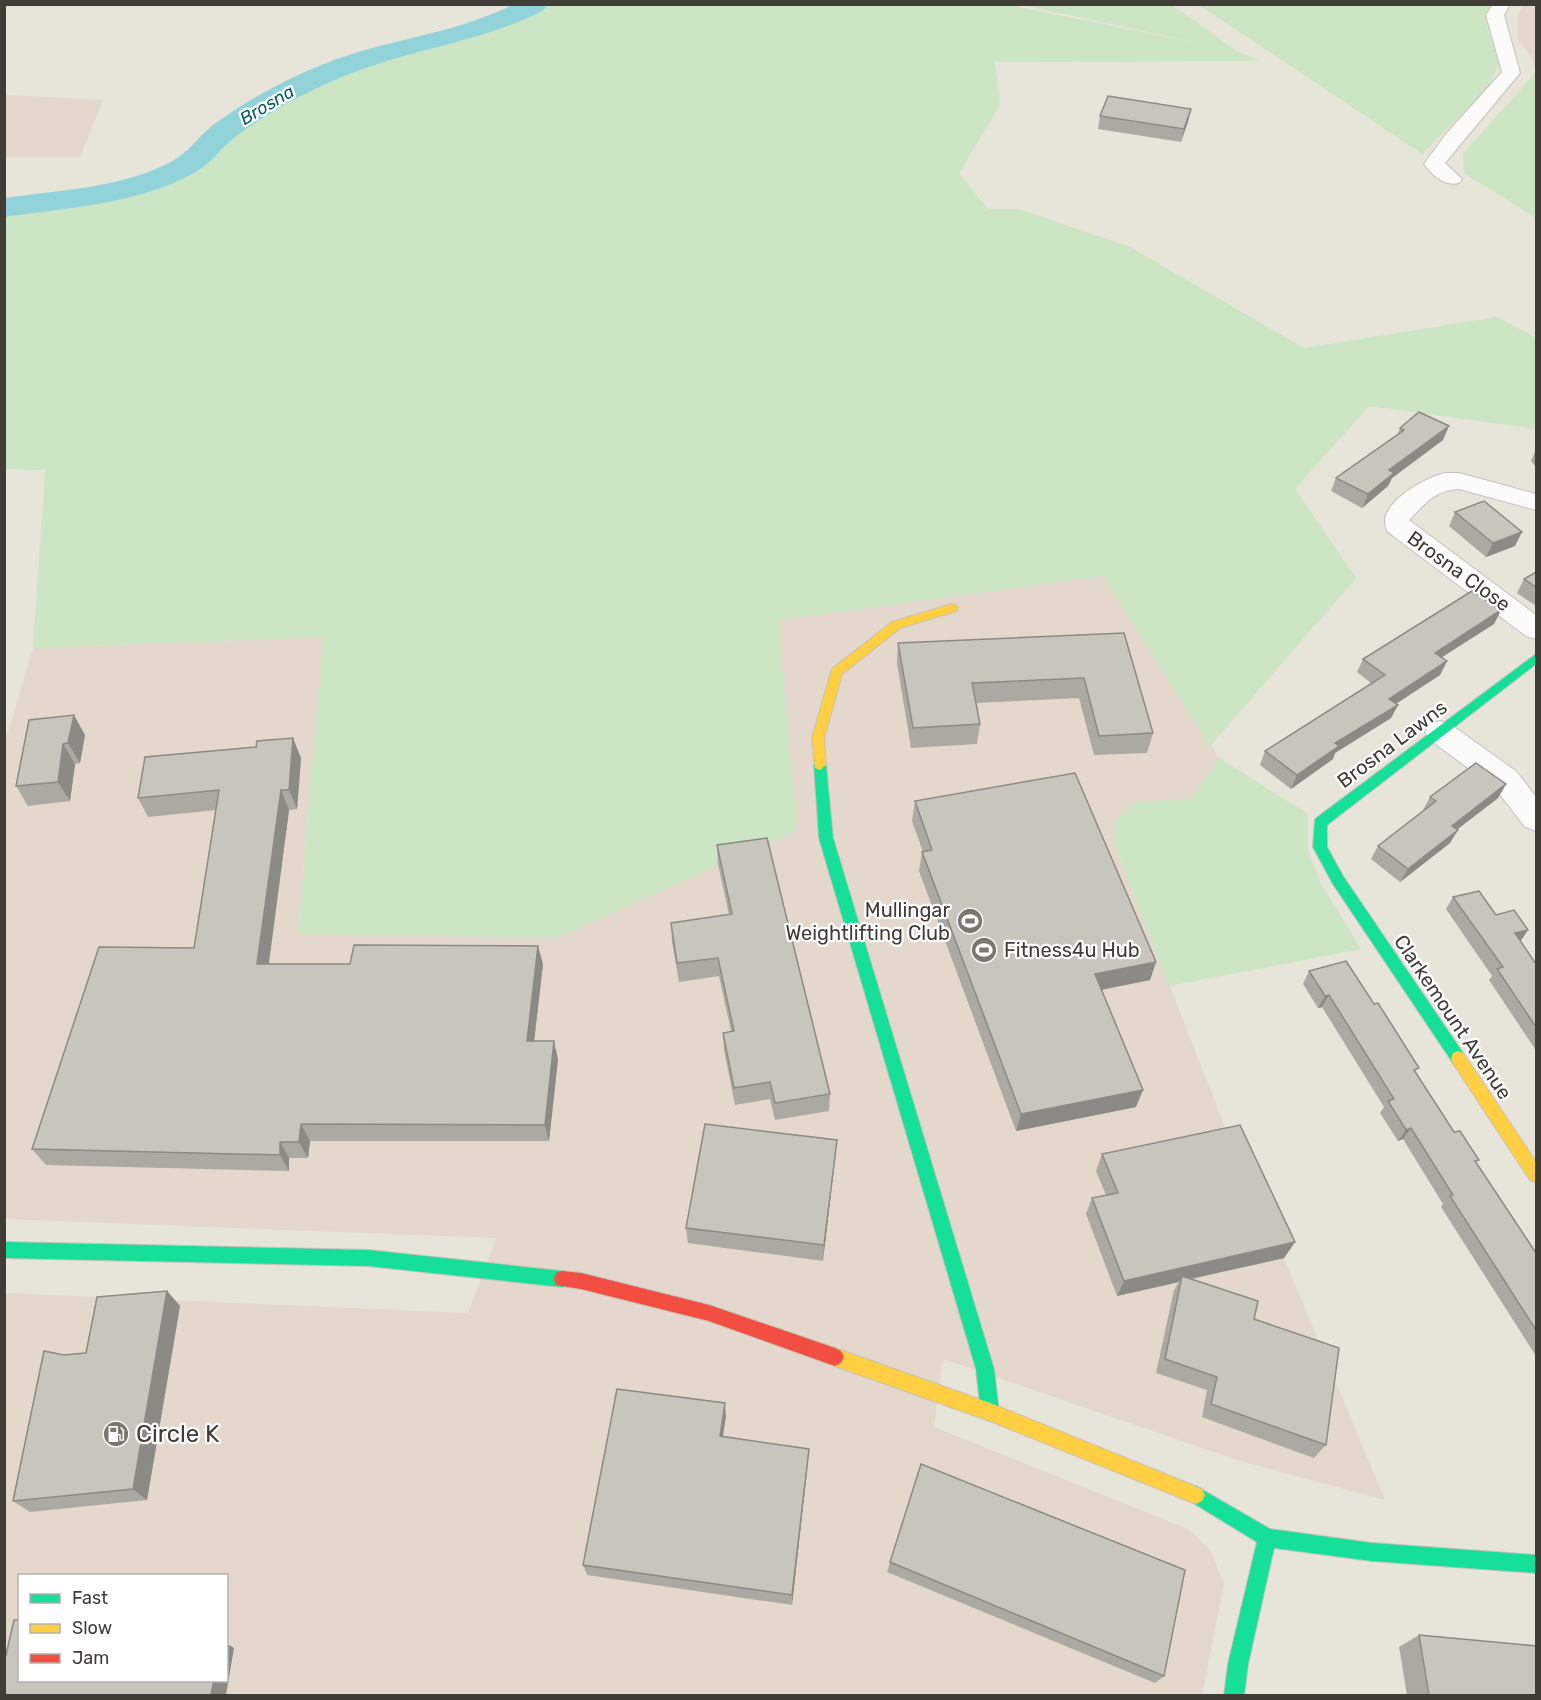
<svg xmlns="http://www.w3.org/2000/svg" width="1541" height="1700" viewBox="0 0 1541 1700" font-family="Rubik,sans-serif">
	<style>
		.industrial { fill: #e4d8cc; fill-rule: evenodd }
		.green { fill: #cbe5c5 }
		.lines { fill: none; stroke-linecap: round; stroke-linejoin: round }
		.river { fill: #92d3da; fill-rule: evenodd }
		.street-casing { stroke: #c4c2ba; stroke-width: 2 }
		.fast-casing { stroke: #c4c2ba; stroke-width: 2 }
		.slow-casing { stroke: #c4c2ba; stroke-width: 2 }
		.jam-casing { stroke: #c4c2ba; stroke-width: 2 }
		.street { fill: #fbfbf9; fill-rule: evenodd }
		.fast { fill: #16e098; fill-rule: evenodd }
		.slow { fill: #ffcf43; fill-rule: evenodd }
		.jam { fill: #f24e42; fill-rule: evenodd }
		.wall { fill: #aba9a2 }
		.shaded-wall { fill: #8b8a84 }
		.building { fill: #c7c5bc; stroke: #8b8a84; stroke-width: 1.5 }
		.labels { text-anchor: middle; stroke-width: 4.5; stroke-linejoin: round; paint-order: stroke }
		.far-water-label { font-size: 18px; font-style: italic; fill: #055c66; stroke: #fff }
		.street-label { font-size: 20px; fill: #3f3d35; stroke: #fff }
		.poi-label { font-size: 20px; fill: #3f3d35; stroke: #fff; text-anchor: end }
		.near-poi-label { font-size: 24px; fill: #3f3d35; stroke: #fff; text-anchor: start }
	</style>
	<rect width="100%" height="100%" fill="#e7e4da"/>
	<g class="industrial">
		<polygon points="1523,5 1536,5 1536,72 1532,58 1518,39 1518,16"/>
		<polygon points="4,95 5,95 103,100 80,157 5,157"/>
		<path d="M1103 576 1219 758 1191 799 1136 802 1114 844 1231 1142 1284 1258 1385 1500 1240 1461 943 1359 934 1427 1188 1529 1211 1551 1224 1584 1202 1695H5V1293L468 1313 496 1238 5 1219V742L33 648 323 637 298 933 797 830 777 620ZM20 1576H226V1680H20Z"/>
	</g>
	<g class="green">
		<polygon points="535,5 1009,5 1208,45 1023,5 1172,5 1237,51 1259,61 995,62 1000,105 959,173 988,209 1019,209 1130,247 1304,348 1497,317 1536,338 1536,429 1369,406 1295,489 1356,578 1210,746 1103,576 778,620 797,830 556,938 298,934 323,637 33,648 45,470 5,469 4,208 83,196 150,180 186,166 218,135 284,92 355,62 495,25"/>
		<path d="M1199 5H1492C1478 21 1493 43 1501 59L1487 89 1422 154Z"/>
		<polygon points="1536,72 1536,218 1464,173 1463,154"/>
		<polygon points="1219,758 1308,814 1308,851 1320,882 1361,949 1169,986 1114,843 1116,819 1136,802 1191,799"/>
	</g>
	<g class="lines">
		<path class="river" d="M514 4H548L544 10C480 43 408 49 342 77 304 93 268 112 235 137 221 148 210 165 194 173 138 204 67 208 4 217V198C60 190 126 188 176 159 190 150 200 135 213 125 247 100 284 80 324 64 385 39 454 35 514 4Z"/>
		<g class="street-casing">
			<g id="street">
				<path d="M1493 4H1510L1504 15 1520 73 1445 163 1462 179 1459 183C1445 187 1432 175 1424 164L1446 134 1502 72 1486 15Z"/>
				<path d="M1445 473H1459L1536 494V510L1459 489C1437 489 1423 505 1409 520L1536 615V639L1526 636 1388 532C1372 506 1424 478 1445 473Z"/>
				<polygon points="1440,721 1450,724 1517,772 1536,797 1536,831 1525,827 1495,788 1430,740 1425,732 1430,724"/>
			</g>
		</g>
		<g class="fast-casing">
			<g id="fast">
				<polygon points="1536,654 1536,664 1327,825 1327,847 1343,876 1463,1053 1465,1058 1463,1063 1458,1065 1453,1063 1333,884 1313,847 1315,819"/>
				<polygon points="820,760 826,765 833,838 994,1369 999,1412 996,1418 990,1421 984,1418 981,1412 976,1369 819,838 814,765"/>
				<polygon points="4,1242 368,1250 562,1271 568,1273 570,1279 568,1285 562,1287 368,1266 4,1258"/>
				<polygon points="1196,1486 1270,1529 1372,1543 1536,1555 1536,1573 1372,1561 1274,1548 1248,1664 1244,1696 1224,1696 1228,1664 1257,1542 1190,1501 1187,1495 1190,1489"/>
			</g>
		</g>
		<g class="slow-casing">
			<g id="slow">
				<polygon points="952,604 956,605 958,608 956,611 900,628 842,674 824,738 826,765 820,770 815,768 812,738 832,669 892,622"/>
				<polygon points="1458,1051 1463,1053 1536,1162 1536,1182 1530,1180 1453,1063 1451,1058 1453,1053"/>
				<polygon points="835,1348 990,1403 1202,1489 1205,1495 1202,1501 1196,1504 990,1421 835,1366 829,1363 826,1357 829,1351"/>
			</g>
		</g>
		<g class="jam-casing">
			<polygon id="jam" points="562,1271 581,1273 709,1305 835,1348 841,1351 844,1357 841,1363 835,1366 709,1321 581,1289 556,1285 554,1279 556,1273"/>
		</g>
		<use href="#street" class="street"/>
		<use href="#fast" class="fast"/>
		<use href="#slow" class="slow"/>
		<use href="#jam" class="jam"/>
	</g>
	<g class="wall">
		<polygon points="1191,109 1181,142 1098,129 1100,116"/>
		<polygon points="1400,428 1443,440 1392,478 1388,486 1362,508 1331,491 1336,478 1398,434"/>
		<polygon points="1536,449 1536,467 1531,461"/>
		<polygon points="1455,512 1515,546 1486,557 1449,526"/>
		<polygon points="1536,572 1536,606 1517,593 1524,579"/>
		<polygon points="1501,610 1494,624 1442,657 1447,661 1440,675 1396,704 1398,705 1391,718 1335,753 1333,759 1291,789 1260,765 1265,751 1371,683 1357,672 1363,659"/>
		<polygon points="1124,633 1153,733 1147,753 1094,755 1079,698 976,703 980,724 977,744 911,748 897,663 898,643"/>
		<polygon points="29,720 85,735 80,763 75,764 70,801 28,806 16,786"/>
		<polygon points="256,747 301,758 297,809 289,810 269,964 543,964 534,1041 558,1059 549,1141 310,1141 308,1158 289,1158 289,1171 46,1165 32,1149 194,948 216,810 148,817 138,798"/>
		<polygon points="1506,784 1498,798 1457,829 1450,843 1400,882 1371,859 1378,846 1424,811 1423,810 1430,797"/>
		<polygon points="915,801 1156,962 1150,980 1102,990 1136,1107 1016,1131 919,871 922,852 923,852 912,821"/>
		<polygon points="717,845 830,1094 829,1111 775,1120 770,1099 735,1105 724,1050 723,1033 731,1031 719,976 679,982 672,942 671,923 729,915 718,864"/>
		<polygon points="1453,897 1496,915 1528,930 1520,941 1536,964 1536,1049 1535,1049 1489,980 1492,976 1446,909"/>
		<polygon points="1309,971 1416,1074 1454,1132 1476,1163 1536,1253 1536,1356 1441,1207 1443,1204 1403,1139 1398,1141 1380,1113 1384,1107 1322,1007 1318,1008 1303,984"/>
		<polygon points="837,1140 823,1261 688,1243 686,1228"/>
		<polygon points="1102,1154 1295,1242 1284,1258 1191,1279 1254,1319 1326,1445 1314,1458 1202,1417 1207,1390 1156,1373 1174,1290 1179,1282 1117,1296 1086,1214 1092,1198 1106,1195 1096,1171"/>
		<polygon points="167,1291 180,1306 147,1500 30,1512 13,1501 64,1355 86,1353"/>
		<polygon points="726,1416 722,1437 808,1461 792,1605 587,1575 583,1565"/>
		<polygon points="890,1562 1164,1676 1155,1683 887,1572"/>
		<polygon points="1419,1635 1536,1695 1407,1695 1399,1647"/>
	</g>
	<g class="shaded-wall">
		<polygon points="1191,109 1188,122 1181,142 1184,129"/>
		<polygon points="1449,426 1443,440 1392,478 1388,486 1362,508 1368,494 1389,470"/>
		<polygon points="1522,532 1515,546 1486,557 1493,543"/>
		<polygon points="1501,610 1494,624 1428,666 1435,653"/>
		<polygon points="1447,661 1440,675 1383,712 1389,699"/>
		<polygon points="1398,705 1391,718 1335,753 1333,759 1291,789 1297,775 1335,743"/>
		<polygon points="74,715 85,735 80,763 68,743"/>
		<polygon points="293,738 301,758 297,809 289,790"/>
		<polygon points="63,744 75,764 70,801 58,782"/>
		<polygon points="1506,784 1498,798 1445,839 1452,826"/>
		<polygon points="281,790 289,810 266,983 257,964"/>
		<polygon points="1458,830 1450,843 1400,882 1408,869"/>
		<polygon points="1528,930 1520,942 1515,933"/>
		<polygon points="538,946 543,964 532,1059 527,1041"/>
		<polygon points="1156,962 1150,980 1089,992 1095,974"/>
		<polygon points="1329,995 1322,1007 1318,1008 1325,996"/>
		<polygon points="554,1041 558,1059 549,1141 545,1125"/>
		<polygon points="1143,1090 1136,1107 1016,1131 1021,1114"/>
		<polygon points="301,1124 310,1141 308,1158 299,1142"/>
		<polygon points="1411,1128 1403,1139 1398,1141 1406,1130"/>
		<polygon points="837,1140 835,1157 823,1261 824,1245"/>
		<polygon points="280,1142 289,1158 289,1171 280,1155"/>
		<polygon points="1295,1242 1284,1258 1181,1281 1182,1276 1179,1282 1117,1296 1124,1281"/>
		<polygon points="167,1291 180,1306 147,1500 133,1489"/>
		<polygon points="725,1403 726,1416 721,1449 720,1436"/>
		<polygon points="809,1449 808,1461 792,1605 792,1595"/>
		<polygon points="226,1643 234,1648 226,1695 211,1695 214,1680 226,1680"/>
	</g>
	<g class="building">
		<polygon points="1108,96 1191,109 1184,129 1100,116"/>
		<polygon points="1419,412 1449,426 1389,470 1394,473 1368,494 1336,478 1404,430 1400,428"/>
		<polygon points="1484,501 1522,532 1493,543 1455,512"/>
		<polygon points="1536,572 1536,587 1524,579"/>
		<polygon points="1472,591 1501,610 1435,653 1447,661 1389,699 1398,705 1335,743 1339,746 1297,775 1265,751 1385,675 1363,659"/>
		<polygon points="1124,633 1153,733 1099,736 1084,678 972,683 980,724 913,728 898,643"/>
		<polygon points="74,715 68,743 63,744 58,782 16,786 29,720"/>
		<polygon points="293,738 289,790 281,790 257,964 350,964 354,945 538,946 527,1041 554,1041 545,1125 301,1124 299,1142 280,1142 280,1155 32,1149 99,947 194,948 219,790 138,798 145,757 256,747 257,741"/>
		<polygon points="1476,763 1506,784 1452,826 1458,830 1408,869 1378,846 1436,801 1430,797"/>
		<polygon points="1075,773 1156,962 1095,974 1143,1090 1021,1114 922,852 932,850 915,801"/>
		<polygon points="767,838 830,1094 775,1103 770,1082 734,1088 723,1033 734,1031 718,958 677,963 671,923 732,914 717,845"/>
		<polygon points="1479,891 1496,915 1514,910 1528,930 1515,933 1536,964 1536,1027 1497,969 1503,967 1453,897"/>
		<polygon points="1346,961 1374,1004 1378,1003 1419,1068 1414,1070 1454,1132 1460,1131 1479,1160 1475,1161 1536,1253 1536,1330 1450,1196 1453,1195 1411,1128 1406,1130 1388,1101 1394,1099 1329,995 1325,996 1309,971"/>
		<polygon points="705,1124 837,1140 824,1245 686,1228"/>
		<polygon points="1240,1125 1295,1242 1124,1281 1092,1198 1118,1193 1102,1154"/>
		<polygon points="1182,1276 1258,1301 1254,1319 1339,1348 1326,1445 1211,1404 1217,1377 1165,1359"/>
		<polygon points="167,1291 133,1489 13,1501 44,1351 64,1355 86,1353 97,1297"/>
		<polygon points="617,1389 725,1403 720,1436 809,1449 792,1595 583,1565"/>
		<polygon points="921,1464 1185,1570 1164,1676 890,1562"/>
		<polygon points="14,1620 20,1620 20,1680 214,1680 211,1695 4,1695 4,1655 6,1655"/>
		<polygon points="1419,1635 1536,1646 1536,1695 1429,1695"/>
	</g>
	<defs>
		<g id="stadium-disc" transform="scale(1.35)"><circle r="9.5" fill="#7a776f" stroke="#fff"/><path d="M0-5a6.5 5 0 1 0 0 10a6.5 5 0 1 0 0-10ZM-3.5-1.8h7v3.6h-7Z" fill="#fff"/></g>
		<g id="fuel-disc" transform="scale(1.35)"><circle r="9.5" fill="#7a776f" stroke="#fff"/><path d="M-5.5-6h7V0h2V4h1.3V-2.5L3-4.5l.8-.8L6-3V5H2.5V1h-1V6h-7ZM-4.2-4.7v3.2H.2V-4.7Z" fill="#fff"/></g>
	</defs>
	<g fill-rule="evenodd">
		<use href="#stadium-disc" x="970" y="921"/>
		<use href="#stadium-disc" x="984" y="950"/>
		<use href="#fuel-disc" x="116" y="1434"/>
	</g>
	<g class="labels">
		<g class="far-water-label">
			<text transform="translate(267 105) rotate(-31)" y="6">Brosna</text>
		</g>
		<g class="street-label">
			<text transform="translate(1459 571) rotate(36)" y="7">Brosna Close</text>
			<text transform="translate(1392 744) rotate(-37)" y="7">Brosna Lawns</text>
			<text transform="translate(1453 1017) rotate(56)" y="7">Clarkemount Avenue</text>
		</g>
		<g class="poi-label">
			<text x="950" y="917">Mullingar<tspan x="950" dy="23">Weightlifting Club</tspan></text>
			<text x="1004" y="957" text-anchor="start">Fitness4u Hub</text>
		</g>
		<g class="near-poi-label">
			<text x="136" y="1442">Circle K</text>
		</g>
	</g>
	<rect width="1541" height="1700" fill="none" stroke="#3f3d35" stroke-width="12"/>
	<rect x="18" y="1574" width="210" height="108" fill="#ffffff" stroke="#b2b1ae" stroke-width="1.5"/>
	<rect x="30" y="1594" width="30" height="9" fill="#16e098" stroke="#b2b1ae" stroke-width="1.5"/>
	<text x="72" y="1604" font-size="18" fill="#3f3d35">Fast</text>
	<rect x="30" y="1624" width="30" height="9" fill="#ffcf43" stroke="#b2b1ae" stroke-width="1.5"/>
	<text x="72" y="1634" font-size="18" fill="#3f3d35">Slow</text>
	<rect x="30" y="1654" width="30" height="9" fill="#f24e42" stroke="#b2b1ae" stroke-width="1.5"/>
	<text x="72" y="1664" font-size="18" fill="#3f3d35">Jam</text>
</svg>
